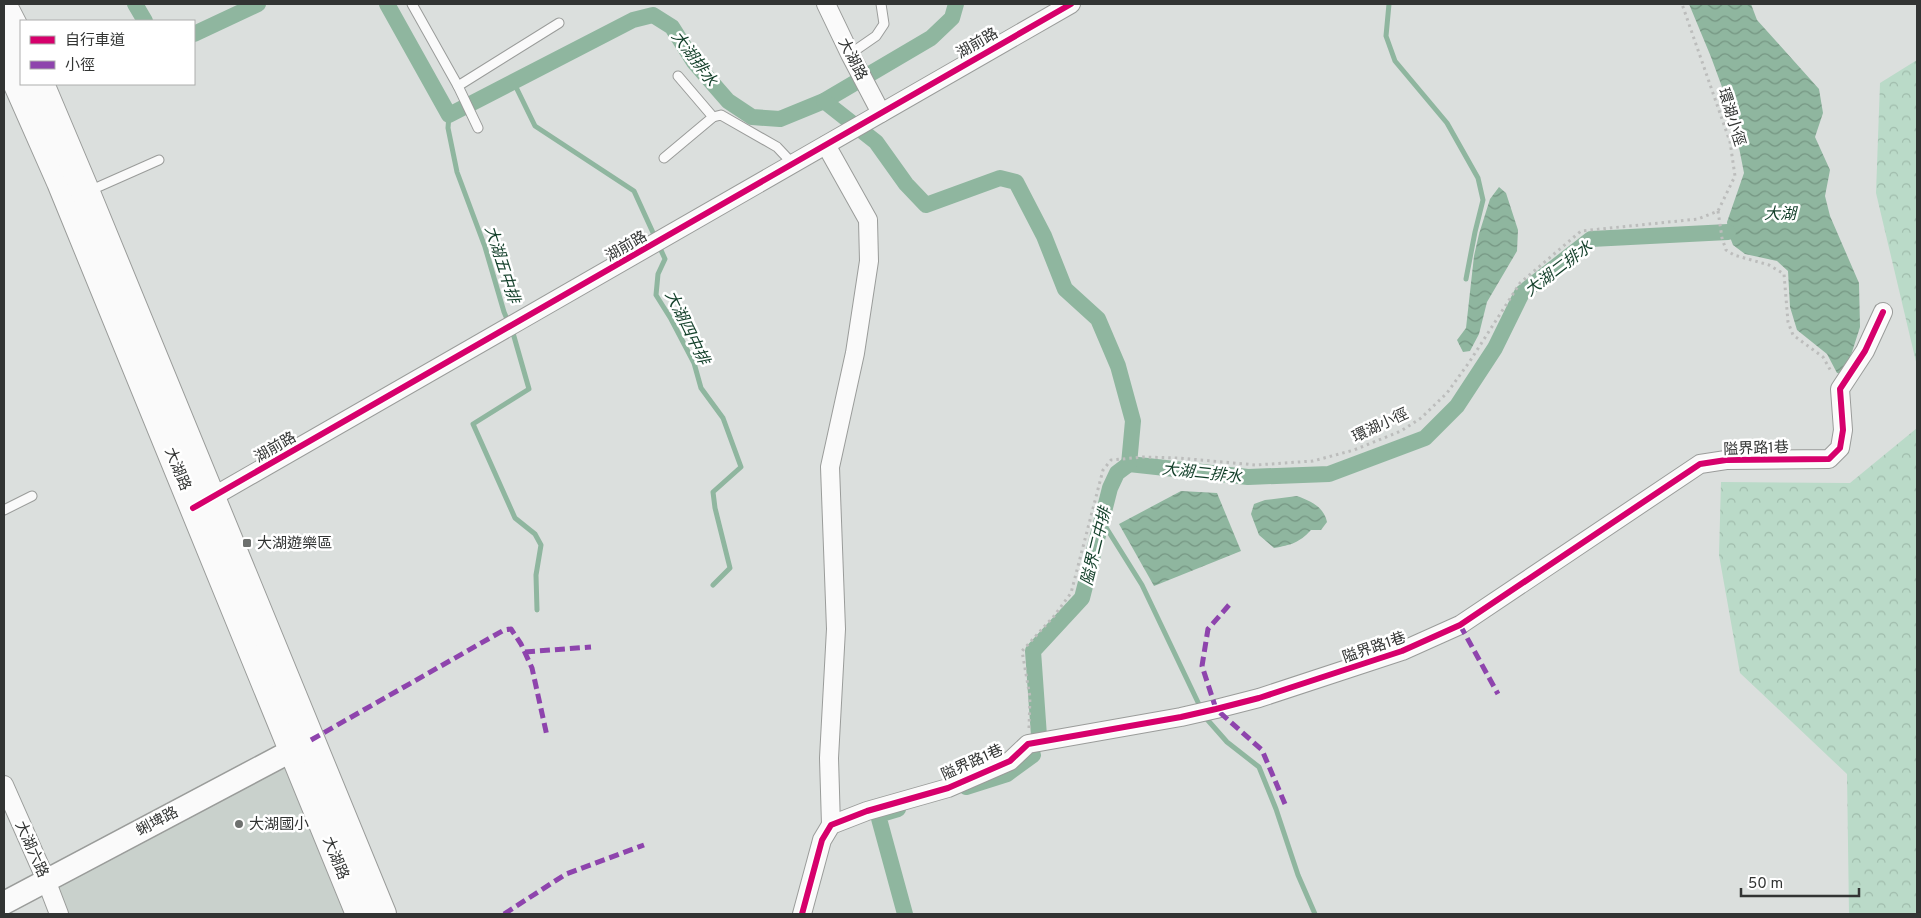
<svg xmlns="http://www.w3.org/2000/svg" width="1921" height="918" viewBox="0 0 1921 918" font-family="Overpass,'Noto Sans TC',sans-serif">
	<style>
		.built { fill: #c9d1cc }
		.forest { fill: url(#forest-crowns) }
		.water { fill: url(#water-waves) }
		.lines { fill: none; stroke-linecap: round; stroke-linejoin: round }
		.stream { stroke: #8fb69f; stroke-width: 5 }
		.canal { stroke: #8fb69f; stroke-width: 16 }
		.service-casing { stroke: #9a9c9a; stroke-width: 11 }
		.minor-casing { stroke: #9a9c9a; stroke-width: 20 }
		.tertiary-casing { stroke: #9a9c9a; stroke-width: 25 }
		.primary-casing { stroke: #9a9c9a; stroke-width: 30 }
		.path { stroke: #bcbdbc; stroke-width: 3; stroke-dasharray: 2.5 4; stroke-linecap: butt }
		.service { stroke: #fafafa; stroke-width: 9 }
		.minor { stroke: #fafafa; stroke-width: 18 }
		.tertiary { stroke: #fafafa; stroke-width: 22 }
		.primary { stroke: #fafafa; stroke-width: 28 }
		.quiet { stroke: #8e44ad; stroke-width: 5; stroke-dasharray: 10 5; stroke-linecap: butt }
		.cycleway-casing { stroke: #fff; stroke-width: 9 }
		.cycleway { stroke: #d6006c; stroke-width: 6 }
		.poi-dot { fill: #6d706e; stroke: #fff; stroke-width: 2 }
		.labels { text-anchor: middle; stroke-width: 5; stroke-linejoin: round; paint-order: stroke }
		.street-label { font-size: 15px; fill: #323433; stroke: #fff }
		.poi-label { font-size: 15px; fill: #323433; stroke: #fff; text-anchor: start }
		.water-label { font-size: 16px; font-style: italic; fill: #123f29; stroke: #fff }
	</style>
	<defs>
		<pattern id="forest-crowns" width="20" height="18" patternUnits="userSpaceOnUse" patternTransform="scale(1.25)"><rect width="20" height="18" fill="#badac8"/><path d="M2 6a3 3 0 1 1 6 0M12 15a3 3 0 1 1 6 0" fill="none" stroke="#a0bcac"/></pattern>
		<pattern id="water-waves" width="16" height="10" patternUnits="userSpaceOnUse" patternTransform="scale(1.25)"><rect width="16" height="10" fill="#8fb69f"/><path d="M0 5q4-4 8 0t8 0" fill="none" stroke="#759582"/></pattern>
	</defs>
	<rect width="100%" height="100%" fill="#dbdfdd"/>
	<polygon class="built" points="284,765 344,914 68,914 56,884"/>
	<g class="forest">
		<polygon points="1917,60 1917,366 1876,193 1880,83"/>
		<polygon points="1917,428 1917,914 1849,914 1847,774 1740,673 1719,555 1721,482 1850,483"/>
	</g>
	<g class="water">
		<polygon points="1689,4 1751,4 1757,20 1819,89 1823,113 1815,137 1830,170 1825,196 1830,216 1859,283 1860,327 1845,374 1837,373 1827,354 1797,330 1790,307 1788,271 1777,261 1745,254 1733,245 1728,232 1727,222 1744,173 1733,117 1711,57"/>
		<polygon points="1499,187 1506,193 1518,230 1517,251 1487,302 1479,334 1470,351 1463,352 1457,340 1466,328 1474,256 1479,234 1490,199"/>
		<polygon points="1181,491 1217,493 1241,551 1154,586 1119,524"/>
		<path d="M1297 496C1311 501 1324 507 1327 522L1321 530H1311C1299 543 1291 545 1274 548L1259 535 1251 514 1254 504 1265 500Z"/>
	</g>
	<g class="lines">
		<g class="stream">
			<polyline points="1389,4 1386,36 1395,61 1447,123 1478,178 1483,200 1475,232 1466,279"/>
			<polyline points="514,83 535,126 634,191 665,259 658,274 656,295 671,319 694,363 701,388 723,418 741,467 713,492 715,508 730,568 713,585"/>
			<polyline points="449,115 448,128 457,172 485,247 504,312 513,333 529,389 473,424 515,518 535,534 541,545 536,575 537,610"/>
			<polyline points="1102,521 1142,585 1205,717 1227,742 1259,767 1276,809 1298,875 1315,914"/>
		</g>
		<g class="canal">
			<polyline points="135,4 145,21"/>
			<polyline points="387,4 449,115 633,20 653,15 672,27 694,62 728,101 752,117 780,119 824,101 931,38 952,18 956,4"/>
			<polyline points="194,34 258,4"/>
			<polyline points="824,101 876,142 906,184 926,205 1000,178 1016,182 1044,236 1065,289 1098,319 1118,366 1133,421 1129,464"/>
			<polyline points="1129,464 1248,477 1329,474 1425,438 1457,406 1495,348 1522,293 1591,239 1728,232"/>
			<polyline points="1039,736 1033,651 1082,598 1110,488 1117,473 1129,464"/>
			<polyline points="966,787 1007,774 1033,755"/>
			<polyline points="898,809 878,815 905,914"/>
		</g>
		<g class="service-casing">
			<g id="service">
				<polyline points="412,4 458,86 478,128"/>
				<polyline points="850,54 876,36 884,24 881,4"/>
				<polyline points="678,76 713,117"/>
				<polyline points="458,86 559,23"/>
				<polyline points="664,158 713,117 721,115 777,147 793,164"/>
				<polyline points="89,191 159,160"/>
				<polyline points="4,510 32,496"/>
			</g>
		</g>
		<g class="minor-casing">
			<g id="minor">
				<polyline points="826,4 850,54 881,113"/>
				<polyline points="826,145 868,220 869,261 855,353 830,467 836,629 829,758 831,825"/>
				<polyline points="202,503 1071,4"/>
				<polyline points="4,785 46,880 59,914"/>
				<polyline points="802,914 822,840 831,825 867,811 948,788 1010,761 1028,744 1181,717 1216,709 1259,698 1402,651 1460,625 1700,464 1726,460 1829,459 1840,448 1843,430 1840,389 1865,351 1883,312"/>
			</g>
		</g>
		<g class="tertiary-casing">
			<polyline id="tertiary" points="4,903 308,742"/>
		</g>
		<g class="primary-casing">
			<g id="primary">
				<polyline points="4,8 21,41"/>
				<polyline points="4,53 61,182 360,914"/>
				<polyline points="40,84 86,193 382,914"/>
			</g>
		</g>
		<g class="path">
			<polyline points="1718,211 1722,238 1726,250 1734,255 1769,265 1784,274 1788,322 1793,335 1823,357 1832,373"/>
			<polyline points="1029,728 1030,697 1022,651 1054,616 1071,593 1103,470 1111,460 1143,457 1179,458 1256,465 1313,461 1354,450 1401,431 1421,418 1447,393 1470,361 1520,283 1581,231 1698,219 1718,211 1735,176 1730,142 1682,4"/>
		</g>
		<use href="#service" class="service"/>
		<use href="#minor" class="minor"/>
		<use href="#tertiary" class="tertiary"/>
		<use href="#primary" class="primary"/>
		<g class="quiet">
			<polyline points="1229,605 1208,629 1202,666 1216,709 1262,750 1285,804"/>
			<polyline points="1460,625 1498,694"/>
			<polyline points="525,652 591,647"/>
			<polyline points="311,740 504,630 511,629 521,644 532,668 547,736"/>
			<polyline points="504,914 566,874 644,845"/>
		</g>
		<g class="cycleway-casing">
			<g id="cycleway">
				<polyline points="193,508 1071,4"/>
				<polyline points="802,914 822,840 831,825 867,811 948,788 1010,761 1028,744 1181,717 1216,709 1259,698 1402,651 1460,625 1700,464 1726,460 1829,459 1840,448 1843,430 1840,389 1865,351 1883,312"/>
			</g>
		</g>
		<use href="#cycleway" class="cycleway"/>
	</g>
	<g class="poi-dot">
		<rect x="242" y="538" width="10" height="10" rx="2.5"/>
		<circle cx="239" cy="824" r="5"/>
	</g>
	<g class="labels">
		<g class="street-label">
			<text transform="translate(977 43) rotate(-30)" y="5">湖前路</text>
			<text transform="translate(853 59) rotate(63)" y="5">大湖路</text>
			<text transform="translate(1732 117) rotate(73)" y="5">環湖小徑</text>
			<text transform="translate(626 246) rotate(-30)" y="5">湖前路</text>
			<text transform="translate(1380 425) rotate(-25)" y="5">環湖小徑</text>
			<text transform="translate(275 447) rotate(-30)" y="5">湖前路</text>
			<text transform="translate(1756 448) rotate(-2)" y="5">隘界路1巷</text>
			<text transform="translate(178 469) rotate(68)" y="5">大湖路</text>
			<text transform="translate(1374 647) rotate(-19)" y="5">隘界路1巷</text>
			<text transform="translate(972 762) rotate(-24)" y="5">隘界路1巷</text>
			<text transform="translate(157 821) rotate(-28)" y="5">蜊埤路</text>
			<text transform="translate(32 849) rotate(66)" y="5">大湖六路</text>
			<text transform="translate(336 858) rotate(68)" y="5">大湖路</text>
		</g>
		<g class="poi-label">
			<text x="257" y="548">大湖遊樂區</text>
			<text x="249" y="829">大湖國小</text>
		</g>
		<g class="water-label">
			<text transform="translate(695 58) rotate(53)" y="6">大湖排水</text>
			<text x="1780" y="219">大湖</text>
			<text transform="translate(503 264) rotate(72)" y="6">大湖五中排</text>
			<text transform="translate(1558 268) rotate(-37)" y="6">大湖二排水</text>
			<text transform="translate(688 327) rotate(64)" y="6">大湖四中排</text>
			<text transform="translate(1202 472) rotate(6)" y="6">大湖二排水</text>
			<text transform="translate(1095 546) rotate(-76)" y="6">隘界二中排</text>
		</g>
	</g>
	<rect width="1921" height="918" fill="none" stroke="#323433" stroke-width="10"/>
	<rect x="20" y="20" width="175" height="65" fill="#ffffff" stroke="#adaead"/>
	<rect x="30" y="36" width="25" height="8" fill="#d6006c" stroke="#adaead"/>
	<text x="65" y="45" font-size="15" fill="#323433">自行車道</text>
	<rect x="30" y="61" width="25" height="8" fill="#8e44ad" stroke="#adaead"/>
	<text x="65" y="70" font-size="15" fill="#323433">小徑</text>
	<path d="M1741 888v8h118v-8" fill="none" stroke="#323433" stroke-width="2.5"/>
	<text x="1748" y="888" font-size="15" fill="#323433" stroke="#ffffff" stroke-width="4" paint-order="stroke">50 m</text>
</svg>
